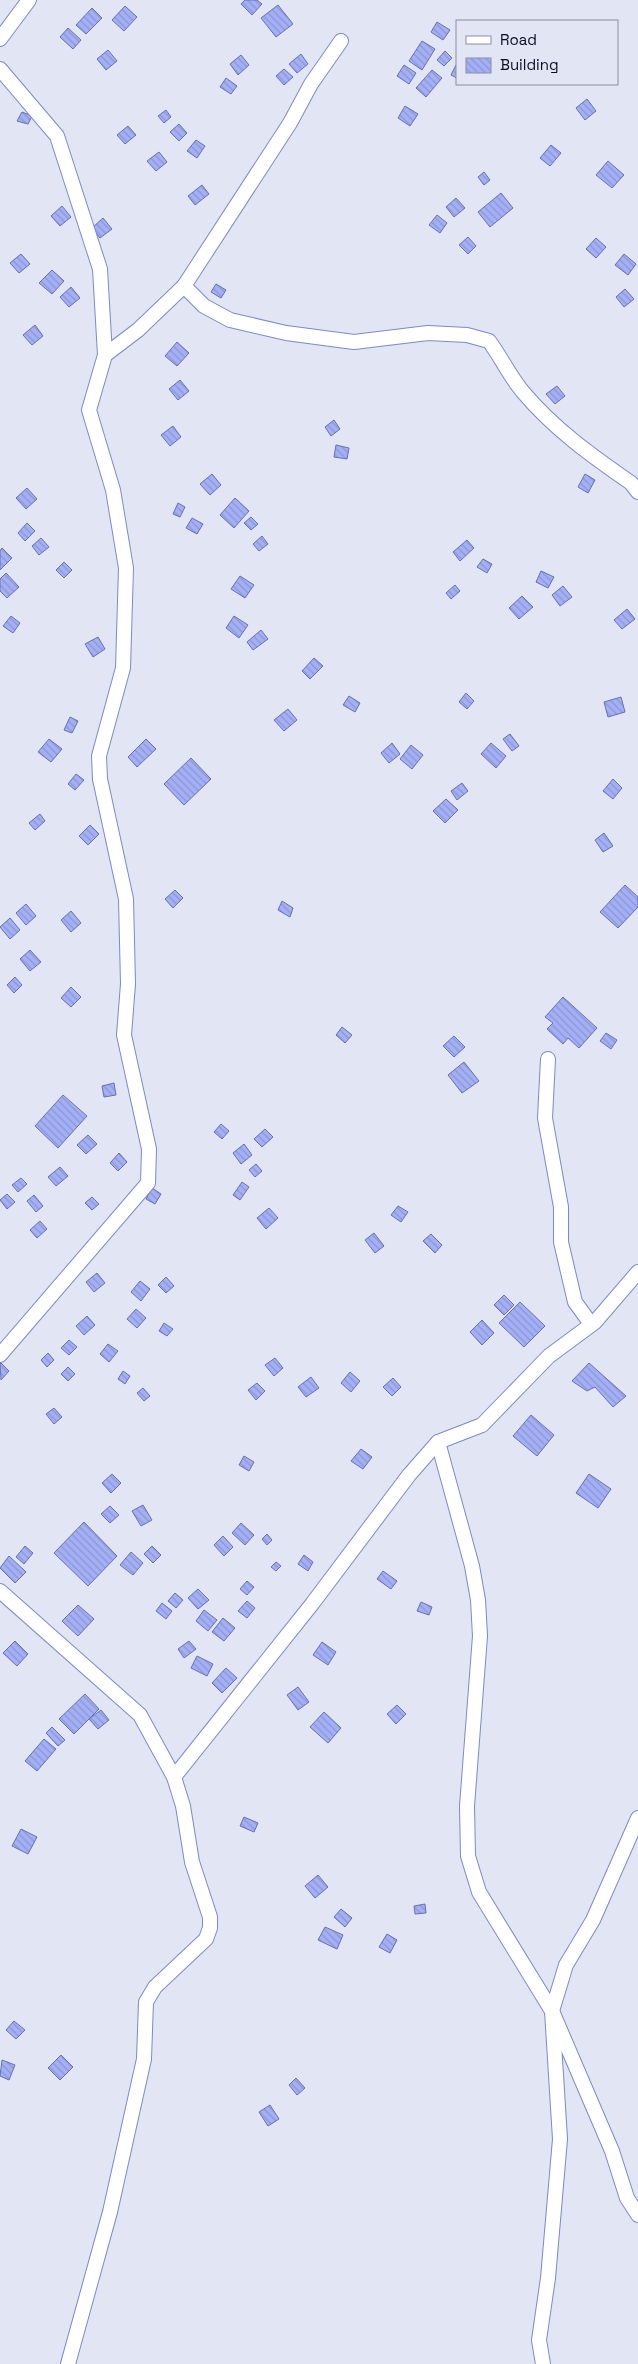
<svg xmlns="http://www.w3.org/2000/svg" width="638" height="2364" viewBox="0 0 638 2364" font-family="'Space Grotesk',sans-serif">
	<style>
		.building { fill: url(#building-back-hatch); stroke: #6570b1 }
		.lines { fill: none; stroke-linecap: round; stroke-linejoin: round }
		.street-casing { stroke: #7d89cc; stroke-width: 16 }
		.street { stroke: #fff; stroke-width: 14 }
	</style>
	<defs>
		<pattern id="building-back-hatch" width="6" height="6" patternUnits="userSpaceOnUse" patternTransform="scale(1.25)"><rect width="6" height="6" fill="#a3b0f6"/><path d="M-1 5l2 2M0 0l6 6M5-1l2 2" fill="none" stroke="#8b96d3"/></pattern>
	</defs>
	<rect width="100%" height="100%" fill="#e1e5f4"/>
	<g class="building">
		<polygon points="245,0 257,0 262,4 252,15 241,4"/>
		<polygon points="278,5 293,24 276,37 261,18"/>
		<polygon points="125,6 137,17 124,31 112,20"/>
		<polygon points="92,8 102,18 86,34 76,25"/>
		<polygon points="437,22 450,30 443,40 431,32"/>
		<polygon points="68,28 81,40 73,49 60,37"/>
		<polygon points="422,41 435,49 422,70 409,61"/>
		<polygon points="108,50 117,61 106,70 97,59"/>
		<polygon points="445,51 452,58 444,66 437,60"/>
		<polygon points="301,54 308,64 297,73 289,64"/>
		<polygon points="241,55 249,65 238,75 230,64"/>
		<polygon points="404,65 416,73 409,84 397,76"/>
		<polygon points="456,65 457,66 457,78 451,75"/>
		<polygon points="284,69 293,77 284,85 276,76"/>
		<polygon points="432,70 442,78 426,97 416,88"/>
		<polygon points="226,78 237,86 231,94 220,87"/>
		<polygon points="587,99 596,111 585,120 576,108"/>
		<polygon points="405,106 418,114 410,126 398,118"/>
		<polygon points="166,110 171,117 164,123 158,116"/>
		<polygon points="22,112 32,116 28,124 17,121"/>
		<polygon points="179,124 187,133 179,141 170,132"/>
		<polygon points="128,126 136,135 125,144 117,135"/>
		<polygon points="196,140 205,146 197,158 187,151"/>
		<polygon points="551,145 561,153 550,166 540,158"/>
		<polygon points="159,152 167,162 156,171 147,161"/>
		<polygon points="608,161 624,175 612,188 596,175"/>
		<polygon points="484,172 490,180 484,185 478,177"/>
		<polygon points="202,185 209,194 195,205 188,196"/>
		<polygon points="501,193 513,208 490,227 478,212"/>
		<polygon points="456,198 465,208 454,217 446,207"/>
		<polygon points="62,206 71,217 60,226 51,216"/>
		<polygon points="437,215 447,223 440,233 429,225"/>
		<polygon points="103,218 112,229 100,238 92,228"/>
		<polygon points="468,237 476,246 468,254 459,245"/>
		<polygon points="596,238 606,247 596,258 586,249"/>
		<polygon points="21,254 30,264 19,273 10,263"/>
		<polygon points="624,254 636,264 628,275 615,265"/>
		<polygon points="52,270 64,281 52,294 39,283"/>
		<polygon points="216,284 226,290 221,298 211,292"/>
		<polygon points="71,287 80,298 69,307 60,297"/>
		<polygon points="625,289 634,299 624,307 616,297"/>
		<polygon points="35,325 43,336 32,345 23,335"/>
		<polygon points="177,342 189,353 177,366 165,356"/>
		<polygon points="180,380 189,391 178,400 169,389"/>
		<polygon points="557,386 565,396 555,404 546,394"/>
		<polygon points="334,420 340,429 331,436 325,427"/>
		<polygon points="173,426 181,437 170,446 161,435"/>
		<polygon points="336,445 349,448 347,459 334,457"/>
		<polygon points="212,474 221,485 210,495 200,484"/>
		<polygon points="585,474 595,480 588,493 578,487"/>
		<polygon points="27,488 37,499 26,509 16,498"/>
		<polygon points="235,498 249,511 234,528 220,515"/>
		<polygon points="178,503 185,507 180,517 173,514"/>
		<polygon points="251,517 258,524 251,530 244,523"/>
		<polygon points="192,518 203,524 197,534 186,528"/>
		<polygon points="27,523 35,531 25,541 18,533"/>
		<polygon points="262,536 268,544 259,551 253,544"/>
		<polygon points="41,538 49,547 39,555 32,546"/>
		<polygon points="467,540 474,548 460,561 453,552"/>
		<polygon points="2,548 12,558 0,570 0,551"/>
		<polygon points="483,559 492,564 487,573 477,567"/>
		<polygon points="64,562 72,570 64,578 56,570"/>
		<polygon points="541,571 554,577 548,588 536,582"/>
		<polygon points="6,573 19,587 7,598 0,591 0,579"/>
		<polygon points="240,576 254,585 245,598 231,589"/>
		<polygon points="455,585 460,591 451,599 446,593"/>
		<polygon points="563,586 572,597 560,606 552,595"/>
		<polygon points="522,596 533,607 519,619 509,608"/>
		<polygon points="627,609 635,619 622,629 614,620"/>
		<polygon points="11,616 20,623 13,633 3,626"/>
		<polygon points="234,616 248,625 239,638 226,628"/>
		<polygon points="261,630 268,639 253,650 247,642"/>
		<polygon points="98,637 105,649 93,657 85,644"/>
		<polygon points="314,658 323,666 310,679 302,671"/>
		<polygon points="466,693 474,701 467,709 459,702"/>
		<polygon points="349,696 360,703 355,712 343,705"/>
		<polygon points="621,697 625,712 608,717 604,702"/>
		<polygon points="288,709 297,720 284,731 274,720"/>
		<polygon points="70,717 78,721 72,733 64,730"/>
		<polygon points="510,734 519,746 512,751 503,739"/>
		<polygon points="49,739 62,749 51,762 38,752"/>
		<polygon points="146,739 156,749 137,767 128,757"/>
		<polygon points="392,743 400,754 389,763 381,753"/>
		<polygon points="491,743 506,756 496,768 481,754"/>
		<polygon points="411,745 423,755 412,769 400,759"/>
		<polygon points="191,758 211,779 184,805 164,784"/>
		<polygon points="76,774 84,780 75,790 68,784"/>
		<polygon points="613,779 622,788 613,799 603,791"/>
		<polygon points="462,783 468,791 457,800 451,791"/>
		<polygon points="446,799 458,810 445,823 433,811"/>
		<polygon points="40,814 45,821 35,830 29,823"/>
		<polygon points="90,825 99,834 88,845 79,836"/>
		<polygon points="604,833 613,846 603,852 595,840"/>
		<polygon points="625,885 638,897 638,907 618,928 600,912"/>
		<polygon points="175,890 183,898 173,908 165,899"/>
		<polygon points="282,901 293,908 290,917 278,910"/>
		<polygon points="26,904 36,916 26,925 16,913"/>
		<polygon points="71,911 81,923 71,932 61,920"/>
		<polygon points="10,918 20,930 10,939 0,927"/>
		<polygon points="30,950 41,962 30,971 20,959"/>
		<polygon points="15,977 22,985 14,993 7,985"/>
		<polygon points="71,987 81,997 71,1007 61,998"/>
		<polygon points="563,997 597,1028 579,1048 568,1038 563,1044 547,1029 553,1023 545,1017"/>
		<polygon points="342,1027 352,1035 345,1043 336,1035"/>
		<polygon points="606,1033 617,1040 611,1049 600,1041"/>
		<polygon points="454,1036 465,1047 454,1057 443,1046"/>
		<polygon points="464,1062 479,1081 462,1093 448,1075"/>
		<polygon points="114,1083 116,1095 104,1097 102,1086"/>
		<polygon points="63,1095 87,1116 58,1148 35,1126"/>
		<polygon points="221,1124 229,1131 222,1139 214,1132"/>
		<polygon points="265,1129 273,1137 262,1147 254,1139"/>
		<polygon points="88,1135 97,1144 86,1154 77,1145"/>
		<polygon points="244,1144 252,1155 241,1164 233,1153"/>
		<polygon points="119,1153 127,1162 118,1171 110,1163"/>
		<polygon points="256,1164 262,1171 255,1177 249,1170"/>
		<polygon points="60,1167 68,1176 56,1186 48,1177"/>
		<polygon points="21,1178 27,1184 18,1192 12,1185"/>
		<polygon points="242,1182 249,1187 240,1200 233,1195"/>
		<polygon points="152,1188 161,1194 155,1204 146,1199"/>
		<polygon points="7,1194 15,1202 7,1209 0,1200"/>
		<polygon points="34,1195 43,1206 36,1212 27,1201"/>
		<polygon points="92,1197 99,1204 92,1210 85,1203"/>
		<polygon points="398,1206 408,1212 401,1222 391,1215"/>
		<polygon points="269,1208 278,1218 266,1229 257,1218"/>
		<polygon points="40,1221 47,1229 37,1238 30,1230"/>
		<polygon points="374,1233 384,1246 375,1253 365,1240"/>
		<polygon points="431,1234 442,1245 435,1253 423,1241"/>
		<polygon points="97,1273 105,1283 94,1292 86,1282"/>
		<polygon points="166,1277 174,1286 166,1293 158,1285"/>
		<polygon points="140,1281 150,1289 141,1301 131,1292"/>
		<polygon points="504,1295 514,1305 504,1315 494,1305"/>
		<polygon points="520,1302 545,1326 524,1347 499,1323"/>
		<polygon points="136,1309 146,1318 137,1328 127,1319"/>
		<polygon points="87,1316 95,1325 84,1335 76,1326"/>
		<polygon points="482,1320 494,1333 482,1345 470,1332"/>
		<polygon points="164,1323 173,1329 167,1336 159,1331"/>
		<polygon points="69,1340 77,1347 69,1355 61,1348"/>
		<polygon points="108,1344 118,1351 109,1362 100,1354"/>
		<polygon points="48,1353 54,1360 47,1367 41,1360"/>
		<polygon points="275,1358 283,1368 274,1376 265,1365"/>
		<polygon points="1,1363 9,1371 1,1380 0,1364"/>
		<polygon points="589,1363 626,1396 613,1407 595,1387 587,1391 572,1381"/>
		<polygon points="68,1367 75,1374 68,1381 61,1374"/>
		<polygon points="123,1371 130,1376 125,1384 118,1379"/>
		<polygon points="350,1372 360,1381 351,1392 341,1383"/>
		<polygon points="311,1377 319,1388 306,1397 298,1387"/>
		<polygon points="393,1378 401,1387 392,1396 383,1387"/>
		<polygon points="257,1383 265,1391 256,1400 248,1390"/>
		<polygon points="143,1388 150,1396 144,1401 137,1393"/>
		<polygon points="54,1408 62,1417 54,1424 46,1414"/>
		<polygon points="531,1415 554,1435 537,1456 513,1436"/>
		<polygon points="361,1449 372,1457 363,1469 351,1461"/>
		<polygon points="244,1456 254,1462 249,1471 239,1465"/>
		<polygon points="112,1474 121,1483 111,1493 102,1483"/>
		<polygon points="589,1474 611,1489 598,1508 576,1493"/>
		<polygon points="143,1505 152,1520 141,1526 132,1511"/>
		<polygon points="110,1506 119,1515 110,1523 101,1514"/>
		<polygon points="84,1522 117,1556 88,1586 54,1553"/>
		<polygon points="241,1523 254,1535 245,1545 232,1533"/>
		<polygon points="267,1534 272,1540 267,1545 262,1539"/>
		<polygon points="223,1536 233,1547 224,1556 214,1545"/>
		<polygon points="25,1546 33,1553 24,1564 16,1557"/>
		<polygon points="152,1546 161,1555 153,1563 144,1554"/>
		<polygon points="131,1552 143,1563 133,1575 120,1565"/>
		<polygon points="304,1555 313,1562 308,1571 298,1564"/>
		<polygon points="9,1556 26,1572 15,1583 0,1568"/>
		<polygon points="276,1562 281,1566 276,1571 271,1567"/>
		<polygon points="383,1571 397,1581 391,1589 377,1579"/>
		<polygon points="247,1581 254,1587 247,1595 240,1589"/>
		<polygon points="198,1589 209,1600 198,1609 188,1598"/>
		<polygon points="175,1593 183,1600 176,1608 168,1601"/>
		<polygon points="247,1601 255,1608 247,1618 238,1611"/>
		<polygon points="421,1602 432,1607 429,1615 417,1611"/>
		<polygon points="162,1603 172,1611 166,1619 156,1611"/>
		<polygon points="78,1605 94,1619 78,1636 62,1621"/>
		<polygon points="204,1610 217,1620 208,1631 196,1621"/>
		<polygon points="223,1618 235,1628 224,1641 212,1632"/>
		<polygon points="15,1641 28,1654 17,1666 3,1653"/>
		<polygon points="189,1641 196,1649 184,1658 178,1649"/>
		<polygon points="322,1642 336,1652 328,1665 313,1655"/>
		<polygon points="197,1656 213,1664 207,1676 191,1668"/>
		<polygon points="226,1668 237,1678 222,1693 212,1683"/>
		<polygon points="298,1687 309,1702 298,1710 287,1695"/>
		<polygon points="85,1694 99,1709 74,1734 59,1719"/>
		<polygon points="397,1705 406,1714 396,1724 387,1714"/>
		<polygon points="101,1710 109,1720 98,1729 89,1719"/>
		<polygon points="324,1712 341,1728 328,1743 310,1727"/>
		<polygon points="52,1727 65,1740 58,1746 46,1733"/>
		<polygon points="44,1739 56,1749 37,1771 25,1761"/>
		<polygon points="244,1817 258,1823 254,1832 240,1826"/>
		<polygon points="21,1829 37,1837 28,1854 12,1846"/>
		<polygon points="318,1875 328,1887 315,1898 305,1886"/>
		<polygon points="425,1904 426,1913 415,1914 414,1906"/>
		<polygon points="341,1909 352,1918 345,1927 334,1917"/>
		<polygon points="325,1927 343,1935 337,1949 318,1940"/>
		<polygon points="387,1934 397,1940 390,1953 379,1947"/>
		<polygon points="14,2021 25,2030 16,2039 6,2030"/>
		<polygon points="61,2055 73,2067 60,2080 48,2068"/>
		<polygon points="2,2060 15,2065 9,2080 0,2076"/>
		<polygon points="296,2078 305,2088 297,2095 289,2085"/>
		<polygon points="270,2105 279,2119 268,2126 259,2112"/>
	</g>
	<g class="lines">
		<g class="street-casing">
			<g id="street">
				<polyline points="0,39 29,0"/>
				<polyline points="0,69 57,136 100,269 105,355 89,410 113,490 126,568 123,668 99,756 100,779 126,899 128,984 124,1035 149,1149 148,1183 0,1355"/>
				<path d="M184 286 204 306 230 320 286 333 354 342 428 333 467 335 489 341C501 357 510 377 523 392 554 429 592 456 631 483L638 492"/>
				<polyline points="105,355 138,330 184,286 290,123 311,84 341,41"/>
				<polyline points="548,1059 545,1118 561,1207 561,1242 575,1302 591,1324"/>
				<polyline points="438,1442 472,1566 478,1600 480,1636 467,1806 468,1856 479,1892 552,2011 612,2151 627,2198 638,2215"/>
				<polyline points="0,1591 140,1715 174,1777 183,1806 192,1862 210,1917 210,1928 206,1939 155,1987 146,2002 144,2059 110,2212 68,2364"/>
				<polyline points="174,1777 312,1604 409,1475 438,1442 482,1425 549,1356 595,1322 638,1272"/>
				<polyline points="543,2364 539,2340 548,2278 560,2139 552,2011 566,1965 593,1920 638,1818"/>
			</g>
		</g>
		<use href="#street" class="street"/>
	</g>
	<rect x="456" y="20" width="162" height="65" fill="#e1e5f4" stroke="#8b8ea0"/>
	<rect x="466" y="36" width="25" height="8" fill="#ffffff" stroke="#8b8ea0"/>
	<text x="500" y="45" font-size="15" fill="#090b23">Road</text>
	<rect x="466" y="58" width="25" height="15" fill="url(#building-back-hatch)" stroke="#8b8ea0"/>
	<text x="500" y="70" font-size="15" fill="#090b23">Building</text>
</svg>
